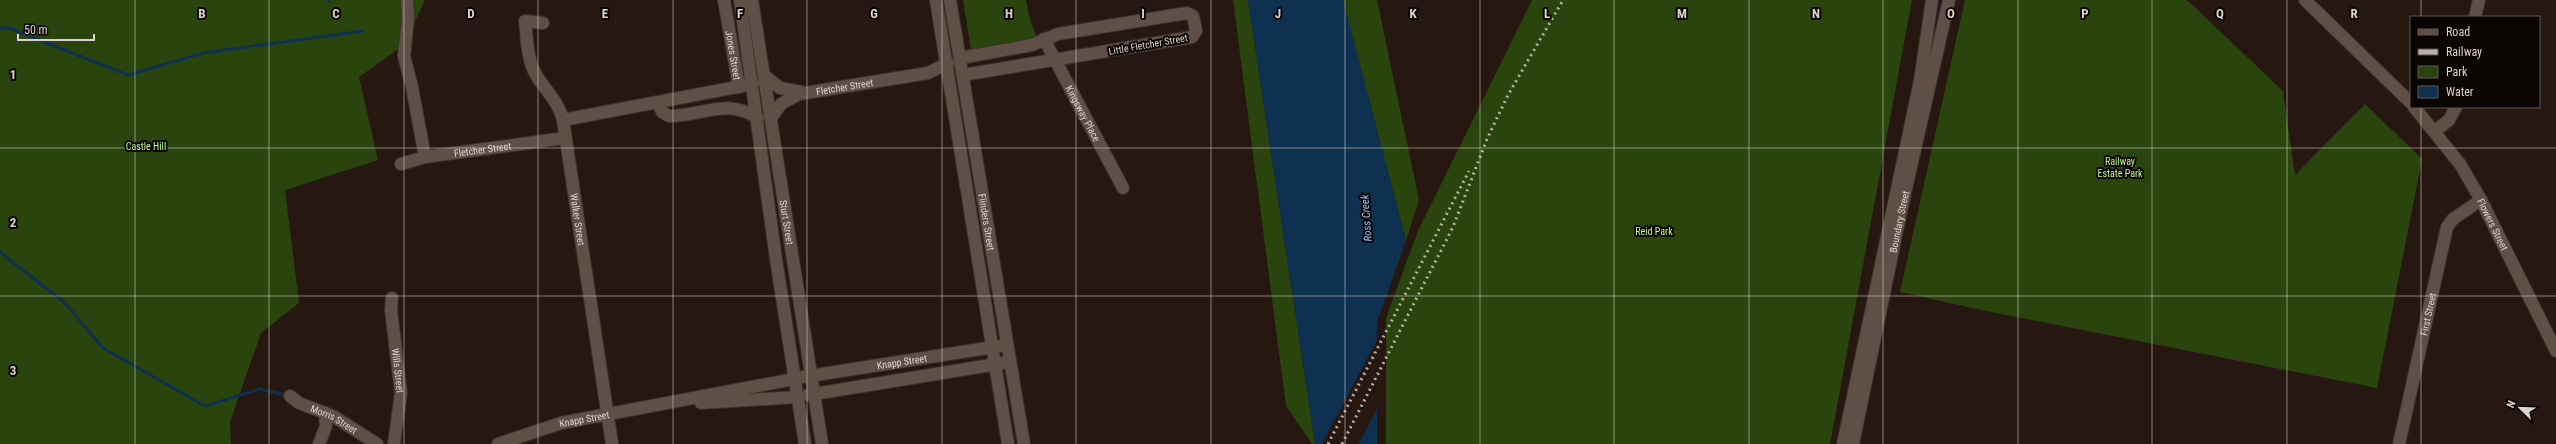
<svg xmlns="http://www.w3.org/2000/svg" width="2556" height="444" viewBox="0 0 2556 444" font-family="'Roboto Condensed',sans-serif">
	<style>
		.green { fill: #29450d }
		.water { fill: #0e3152 }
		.pier { fill: #261811 }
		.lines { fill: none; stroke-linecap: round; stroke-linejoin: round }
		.stream { stroke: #0e3152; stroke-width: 3 }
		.street-casing { stroke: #3c322e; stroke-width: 14 }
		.secondary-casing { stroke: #3c322e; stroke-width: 14 }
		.street { stroke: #604f46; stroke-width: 12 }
		.secondary { stroke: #604f46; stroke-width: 12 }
		.rail { stroke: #baafa9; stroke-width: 3; stroke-dasharray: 2 4; stroke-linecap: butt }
		.grid { fill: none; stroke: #ddd3ce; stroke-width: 1; stroke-opacity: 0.55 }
		.labels { text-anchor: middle; stroke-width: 4; stroke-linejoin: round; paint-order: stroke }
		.street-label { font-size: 10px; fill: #ddd3ce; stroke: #0a0503 }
		.park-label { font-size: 10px; fill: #bdf98e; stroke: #0a0503 }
		.water-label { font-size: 11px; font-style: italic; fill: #96c7fb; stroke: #0a0503 }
		.grid-label { font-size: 13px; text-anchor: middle; font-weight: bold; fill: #ddd3ce; stroke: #0a0503; stroke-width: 4; stroke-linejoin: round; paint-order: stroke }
	</style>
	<rect width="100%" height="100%" fill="#261811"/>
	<g class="green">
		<polygon points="0,0 425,0 404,45 359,77 378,160 285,190 299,303 261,333 230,422 231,444 0,444"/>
		<polygon points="963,0 1026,0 1030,20 1037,38 971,50"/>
		<polygon points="1233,0 1248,0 1315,444 1312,444 1286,406"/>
		<polygon points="1343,0 1377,0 1419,200 1406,241"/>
		<polygon points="1532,0 1912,0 1830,444 1386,444 1386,318 1418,231"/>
		<polygon points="1965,0 2187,0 2283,91 2295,175 2365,104 2422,159 2377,388 1991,312 1900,292"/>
	</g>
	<polygon class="water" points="1248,0 1343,0 1406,241 1377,322 1377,444 1315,444"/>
	<polygon class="pier" points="1379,336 1379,404 1359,444 1322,444"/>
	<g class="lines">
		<g class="stream">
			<polyline points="328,0 329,1"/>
			<polyline points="0,28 9,28 128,75 203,53 363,31"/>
			<polyline points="0,252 65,303 103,348 205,406 260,389 281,394"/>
		</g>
		<g class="street-casing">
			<g id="street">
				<polyline points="407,0 408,19 404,56 412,87 425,157"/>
				<path id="s1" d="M724 0 739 87"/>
				<polyline points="2305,0 2411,103"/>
				<polyline points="2475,17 2479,0"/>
				<path id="s2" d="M543 23 525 21C527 38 527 58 535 73 544 89 559 102 563 120L612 444"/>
				<path id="s3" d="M1044 39 1123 188"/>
				<polyline points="960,58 1032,45 1058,34 1187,13 1193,16 1196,31 1192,37 963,75"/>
				<polyline points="765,76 780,88 801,92"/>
				<path d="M659 104 662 112 669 116C703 116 726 97 758 118"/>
				<path id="s4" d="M2414 107 2460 164 2481 200 2556 351"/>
				<path id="s5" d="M771 118 781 104 799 94 928 73 948 63"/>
				<polyline points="563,120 753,84"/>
				<polyline points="2435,131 2449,120 2456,107"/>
				<path id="s6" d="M401 164 425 157 565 138"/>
				<path id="s7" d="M392 298 391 310 401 393 394 444"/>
				<path id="s8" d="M290 396 299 403 333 416 377 444"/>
				<polyline points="701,403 797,397"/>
				<polyline points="319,444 326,426 325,413"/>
				<path id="s9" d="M498 444 561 423 794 379"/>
				<path id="s10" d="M2399 444 2447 227 2453 219 2481 200"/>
			</g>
		</g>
		<g class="secondary-casing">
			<g id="secondary">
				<polyline points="740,0 776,259 805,444"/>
				<path id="s11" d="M752 0 822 444"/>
				<polyline points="936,0 1008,444"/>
				<path id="s12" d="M950 0 1024 444"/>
				<path id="s13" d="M803 377 1000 346"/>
				<polyline points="808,395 1003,363"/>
				<polyline points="1843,444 1920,81 1932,0"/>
				<path id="s14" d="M1853 444 1902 206 1949 0"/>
			</g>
		</g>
		<use href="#street" class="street"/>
		<use href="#secondary" class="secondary"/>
		<g class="rail">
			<polyline points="1328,444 1469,171"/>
			<polyline points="1342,444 1453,227 1487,139 1508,95 1563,0"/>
		</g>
	</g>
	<path class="grid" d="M135 0V444M269 0V444M404 0V444M538 0V444M673 0V444M807 0V444M942 0V444M1076 0V444M1211 0V444M1345 0V444M1480 0V444M1614 0V444M1749 0V444M1883 0V444M2018 0V444M2152 0V444M2287 0V444M2421 0V17M2421 107V444M0 148H2556M0 296H2556"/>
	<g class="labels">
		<g class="street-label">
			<text transform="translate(1148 44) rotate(-10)" y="4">Little Fletcher Street</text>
			<text dy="4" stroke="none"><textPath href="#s1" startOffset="56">Jones Street</textPath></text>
			<text dy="4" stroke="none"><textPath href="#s5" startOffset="84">Fletcher Street</textPath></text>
			<text dy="4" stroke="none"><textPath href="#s3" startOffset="84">Kingsway Place</textPath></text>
			<text dy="4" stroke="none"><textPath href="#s6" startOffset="83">Fletcher Street</textPath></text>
			<text dy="4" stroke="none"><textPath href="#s2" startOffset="227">Walker Street</textPath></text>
			<text dy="4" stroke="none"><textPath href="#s11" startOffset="225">Sturt Street</textPath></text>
			<text dy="4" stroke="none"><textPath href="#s12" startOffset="225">Flinders Street</textPath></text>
			<text dy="4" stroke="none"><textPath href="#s14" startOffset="227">Boundary Street</textPath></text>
			<text dy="4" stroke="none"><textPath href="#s4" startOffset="142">Flowers Street</textPath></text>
			<text dy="4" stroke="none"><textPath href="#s10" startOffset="133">First Street</textPath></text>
			<text dy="4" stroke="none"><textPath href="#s13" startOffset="100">Knapp Street</textPath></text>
			<text dy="4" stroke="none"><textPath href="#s7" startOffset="73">Wills Street</textPath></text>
			<text dy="4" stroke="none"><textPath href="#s9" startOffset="90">Knapp Street</textPath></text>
			<text dy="4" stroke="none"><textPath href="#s8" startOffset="50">Morris Street</textPath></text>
		</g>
		<g class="park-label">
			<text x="146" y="150">Castle Hill</text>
			<text x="2120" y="165">Railway<tspan x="2120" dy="12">Estate Park</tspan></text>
			<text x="1654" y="235">Reid Park</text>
		</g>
		<g class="water-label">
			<text transform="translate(1366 218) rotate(-94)" y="4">Ross Creek</text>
		</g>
	</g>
	<g class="grid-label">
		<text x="202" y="18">B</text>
		<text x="336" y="18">C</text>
		<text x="471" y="18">D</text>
		<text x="605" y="18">E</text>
		<text x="740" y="18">F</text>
		<text x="874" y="18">G</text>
		<text x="1009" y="18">H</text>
		<text x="1143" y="18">I</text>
		<text x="1278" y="18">J</text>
		<text x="1413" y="18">K</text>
		<text x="1547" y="18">L</text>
		<text x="1682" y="18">M</text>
		<text x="1816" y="18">N</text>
		<text x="1951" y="18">O</text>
		<text x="2085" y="18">P</text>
		<text x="2220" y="18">Q</text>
		<text x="2354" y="18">R</text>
		<text x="13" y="79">1</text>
		<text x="13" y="227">2</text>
		<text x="13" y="375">3</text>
	</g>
	<rect x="2410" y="16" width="130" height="92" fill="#0a0503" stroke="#5e5754"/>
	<rect x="2418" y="29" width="20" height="6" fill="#604f46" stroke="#5e5754"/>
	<text x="2446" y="36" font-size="12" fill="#ddd3ce">Road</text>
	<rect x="2418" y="49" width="20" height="6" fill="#baafa9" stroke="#5e5754"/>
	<text x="2446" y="56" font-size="12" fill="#ddd3ce">Railway</text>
	<rect x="2418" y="66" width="20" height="12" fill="#29450d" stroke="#5e5754"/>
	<text x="2446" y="76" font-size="12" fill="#ddd3ce">Park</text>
	<rect x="2418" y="86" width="20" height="12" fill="#0e3152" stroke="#5e5754"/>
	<text x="2446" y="96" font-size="12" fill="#ddd3ce">Water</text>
	<g transform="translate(2520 408) rotate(293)" stroke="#0a0503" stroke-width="3" paint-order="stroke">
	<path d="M0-3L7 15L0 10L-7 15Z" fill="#ddd3ce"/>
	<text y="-6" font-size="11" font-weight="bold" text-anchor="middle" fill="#ddd3ce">N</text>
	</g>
	<path d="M18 34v6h76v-6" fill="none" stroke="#ddd3ce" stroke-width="2"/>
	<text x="24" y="34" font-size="12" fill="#ddd3ce" stroke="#0a0503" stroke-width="3" paint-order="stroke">50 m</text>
</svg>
